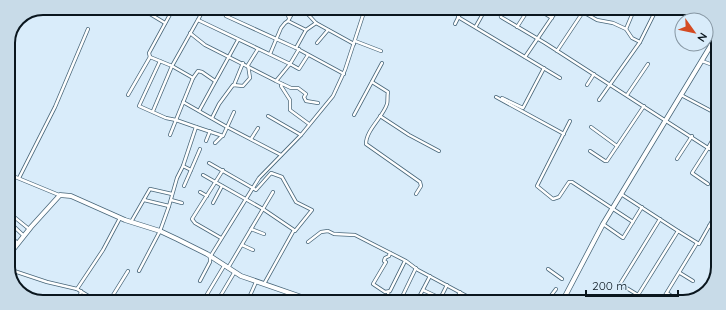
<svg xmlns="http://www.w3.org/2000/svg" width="726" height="310" viewBox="0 0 726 310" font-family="Quicksand,sans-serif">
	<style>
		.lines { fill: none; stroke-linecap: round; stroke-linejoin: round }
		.street-casing { stroke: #486679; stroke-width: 4 }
		.secondary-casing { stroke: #486679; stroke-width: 5.5 }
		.street { stroke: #fff; stroke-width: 2.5 }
		.secondary { stroke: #fff; stroke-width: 4 }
		.rim { fill: none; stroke: #0a161e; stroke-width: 2 }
	</style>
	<rect width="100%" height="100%" fill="#d9ecfa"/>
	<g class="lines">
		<g class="street-casing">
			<g id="street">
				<polyline points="218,9 223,11 226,16 296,48 344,74"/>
				<polyline points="286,9 289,18"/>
				<polyline points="303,9 316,23 354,44"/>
				<polyline points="500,10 501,17 545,43 708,148 717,132"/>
				<polyline points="539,10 552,18"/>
				<polyline points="583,12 597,20 613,23 626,29 632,38 640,42"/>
				<polyline points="445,13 446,10"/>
				<polyline points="150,14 165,23"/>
				<polyline points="458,17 560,78"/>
				<polyline points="198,20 290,64 299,49"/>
				<polyline points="288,21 306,30"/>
				<polyline points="455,24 462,10"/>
				<polyline points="476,26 485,10"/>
				<polyline points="517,27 528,10"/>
				<polyline points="626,29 634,10"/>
				<polyline points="190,33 205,45 276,81 290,64 299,69 308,55"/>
				<polyline points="355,41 381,51"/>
				<polyline points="317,43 328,30"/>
				<polyline points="296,48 306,30 316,23"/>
				<polyline points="557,51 583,12 579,10"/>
				<polyline points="270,54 281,28 285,23 288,21 294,10 297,9"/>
				<polyline points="525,57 557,10"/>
				<polyline points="160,61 139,106 166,118 176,120 170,135"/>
				<polyline points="702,61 718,67"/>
				<polyline points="193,78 198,71 202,72 215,81"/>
				<polyline points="276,81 291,88 298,88 306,94 304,97 306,101 318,103"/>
				<path d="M372 82 388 92C387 96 388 101 387 104 383 117 366 130 366 144L420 182 421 186 416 194"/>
				<polyline points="282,84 281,86 290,100 290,110 309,124"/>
				<polyline points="234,85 243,63"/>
				<polyline points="587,85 594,74"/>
				<polyline points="128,95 150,57"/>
				<polyline points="627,95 648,64"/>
				<polyline points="681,95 717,114"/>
				<polyline points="496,97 564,134"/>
				<polyline points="502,98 523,108 544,68"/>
				<polyline points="599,100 640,42 655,12 653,10"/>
				<polyline points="183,102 227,127 281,155"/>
				<polyline points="153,111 172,66 150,57 149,53 173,9"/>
				<polyline points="199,111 238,40"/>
				<polyline points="354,115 382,63"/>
				<polyline points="268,116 301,135"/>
				<polyline points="380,116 409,135 439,151"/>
				<polyline points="212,118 219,104 233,85 243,86 250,78 248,65 258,49"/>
				<polyline points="570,121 537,186 553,199 559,197 569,182 572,182 633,222"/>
				<polyline points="196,127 223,136 234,112"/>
				<polyline points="591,127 617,146"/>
				<polyline points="251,139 258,128"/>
				<polyline points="206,141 210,131"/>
				<polyline points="215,143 222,136"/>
				<polyline points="590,151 605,161 607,161 644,106"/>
				<polyline points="677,159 692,136"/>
				<polyline points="209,163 256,190 271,173 282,177 296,202 312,210 295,231"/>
				<polyline points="183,166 191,170 184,186"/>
				<polyline points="191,170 200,149"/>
				<polyline points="8,174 59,195"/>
				<polyline points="203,175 263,209 294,230 264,284"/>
				<polyline points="19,178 55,107 88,29"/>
				<polyline points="716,181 715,180 717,174"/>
				<polyline points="708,184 692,173 708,148 717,153"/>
				<polyline points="200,192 207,196"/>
				<polyline points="621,194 678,231"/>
				<polyline points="144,200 169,206"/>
				<polyline points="171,200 182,203"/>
				<polyline points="213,203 222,186"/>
				<polyline points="8,212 29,229"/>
				<polyline points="660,219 620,284 638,295 678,231 699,244 716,214"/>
				<polyline points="8,221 24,236"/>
				<polyline points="131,222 150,189 172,194"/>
				<polyline points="603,224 623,238 642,207"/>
				<polyline points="709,226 716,229"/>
				<polyline points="251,229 264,234"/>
				<polyline points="8,236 18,243"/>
				<polyline points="221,238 195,223 192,219 223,170"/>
				<polyline points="308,242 321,232 328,231 334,234 355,235 406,261 418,270 476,301"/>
				<polyline points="242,245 253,250"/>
				<polyline points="390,253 389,256 385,258 384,261 386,262 373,284 385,292 390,291 405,261"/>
				<polyline points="228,268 273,192"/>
				<polyline points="8,269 47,282 77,289 95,300"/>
				<polyline points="548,269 562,279"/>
				<polyline points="139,271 160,231 169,206 177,178 183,166 196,127 176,120 193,78 172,66 204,9"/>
				<polyline points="680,273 693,281"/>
				<polyline points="200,281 210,262 210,257 259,178 301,135 333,96 345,70 365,9"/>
				<polyline points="711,286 715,273"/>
				<polyline points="77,289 103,250 120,218"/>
				<polyline points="423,290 440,298"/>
				<polyline points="388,292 389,299 393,301"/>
				<polyline points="667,293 680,302"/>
				<polyline points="206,296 224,266"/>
				<polyline points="79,300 81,291"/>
				<polyline points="110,300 128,271"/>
				<polyline points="218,300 234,273"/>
				<polyline points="248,300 256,282"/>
				<polyline points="400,301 416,268"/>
				<polyline points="417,301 430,276"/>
				<polyline points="439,301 447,285"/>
				<polyline points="455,301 460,292"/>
				<polyline points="547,301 556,289"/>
				<polyline points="634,302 638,295"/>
				<polyline points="661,302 697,243"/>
			</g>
		</g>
		<g class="secondary-casing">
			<g id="secondary">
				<polyline points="8,256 31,227 60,195 71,196 125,220 160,231 177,239 207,254 241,276 313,301"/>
				<polyline points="562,302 603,224 716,37"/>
			</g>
		</g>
		<use href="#street" class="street"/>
		<use href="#secondary" class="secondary"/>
	</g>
	<path d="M0 0H726V310H0ZM43 15H683A28 28 0 0 1 711 43V267A28 28 0 0 1 683 295H43A28 28 0 0 1 15 267V43A28 28 0 0 1 43 15Z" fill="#c8dbe8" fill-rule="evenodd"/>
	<path class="rim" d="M43 15H683A28 28 0 0 1 711 43V267A28 28 0 0 1 683 295H43A28 28 0 0 1 15 267V43A28 28 0 0 1 43 15Z"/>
	<g transform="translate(694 32) rotate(123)"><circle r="19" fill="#d9ecfa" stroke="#8696a2"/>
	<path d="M0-3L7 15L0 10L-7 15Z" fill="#d44b23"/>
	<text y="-6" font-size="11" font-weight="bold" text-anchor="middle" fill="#0a161e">N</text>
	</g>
	<path d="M586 290v6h92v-6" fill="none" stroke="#0a161e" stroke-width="2"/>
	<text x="592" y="290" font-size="12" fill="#0a161e" stroke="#d9ecfa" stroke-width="3" paint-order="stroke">200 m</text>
</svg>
